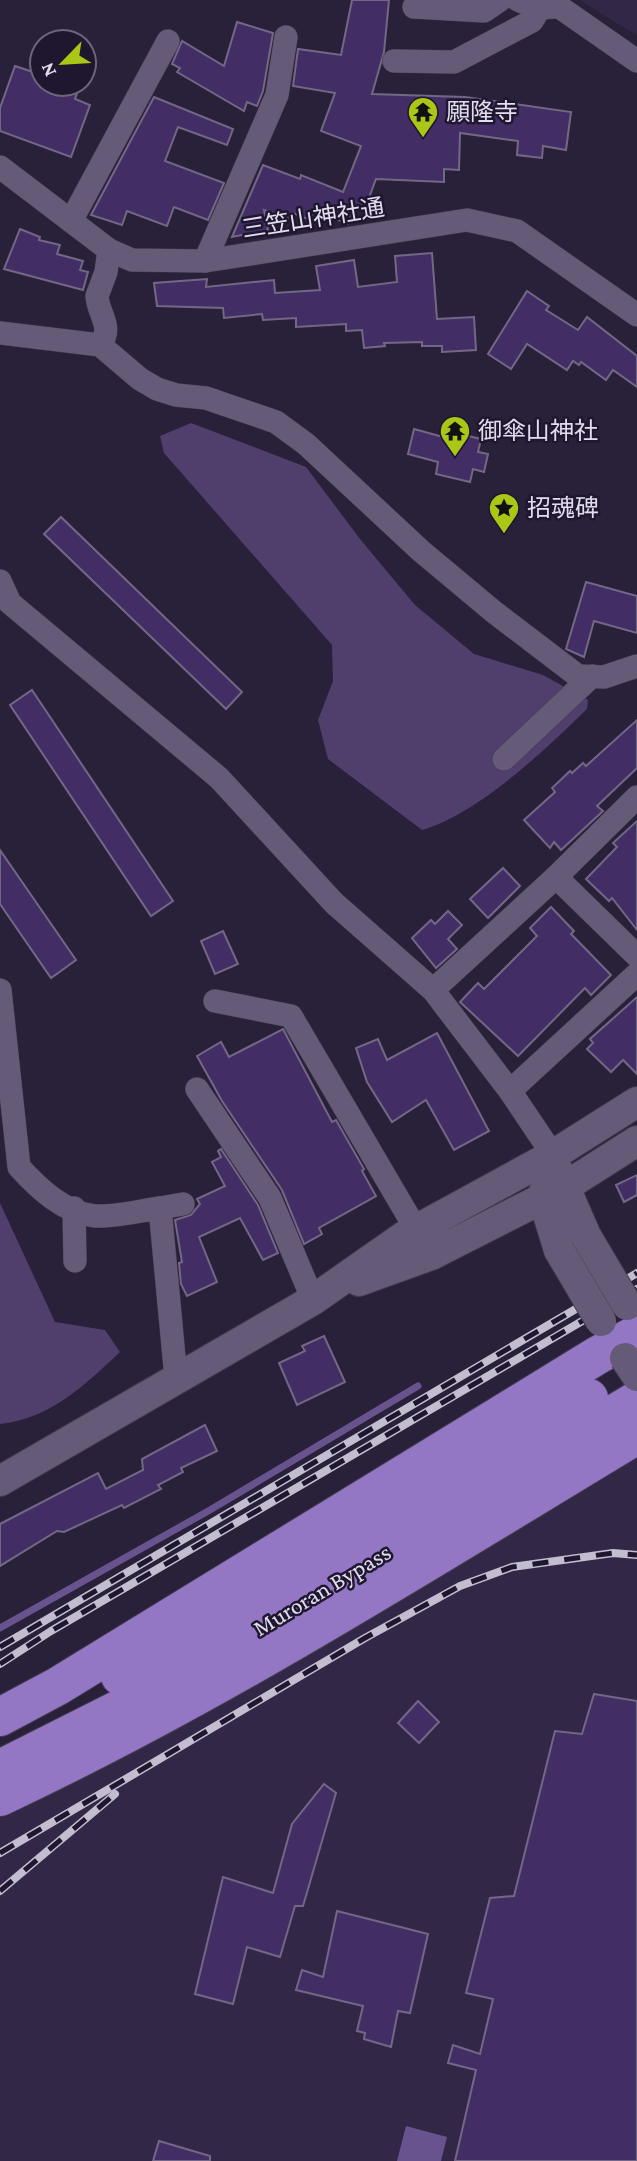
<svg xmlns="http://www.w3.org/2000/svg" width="637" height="2161" viewBox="0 0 637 2161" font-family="'Crimson Pro','Noto Sans JP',serif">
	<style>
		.built { fill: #332747 }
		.green { fill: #503f6d }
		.water { fill: #69538f }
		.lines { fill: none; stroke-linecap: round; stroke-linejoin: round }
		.stream { stroke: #69538f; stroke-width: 7 }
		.building { fill: #432d65; stroke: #726886; stroke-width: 2 }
		.minor-casing { stroke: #443c51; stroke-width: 24 }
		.tertiary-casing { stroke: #443c51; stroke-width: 32 }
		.motorway-casing { stroke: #443c51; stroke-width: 40 }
		.minor { stroke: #655b78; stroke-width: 23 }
		.tertiary { stroke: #655b78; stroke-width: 30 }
		.motorway { stroke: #9377c4; stroke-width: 38 }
		.rail-casing { stroke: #c2bdcf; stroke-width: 8 }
		.rail { stroke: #1f162f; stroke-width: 5; stroke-dasharray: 16; stroke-linecap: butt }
		.tertiary-bridge-casing { stroke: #443c51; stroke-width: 32; stroke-linecap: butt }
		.tertiary-bridge { stroke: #655b78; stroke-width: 30 }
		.labels { text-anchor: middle; stroke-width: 5; stroke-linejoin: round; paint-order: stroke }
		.poi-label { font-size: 24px; fill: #e2ddee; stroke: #1f162f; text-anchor: start }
		.street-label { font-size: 24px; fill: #e2ddee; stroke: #1f162f }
	</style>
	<rect width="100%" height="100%" fill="#292039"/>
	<g class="built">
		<polygon points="580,0 637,0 637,35 621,26"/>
		<polygon points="637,1427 637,2161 0,2161 0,1792"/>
	</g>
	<g class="green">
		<path d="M191 423 306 467 360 539 415 605 474 654 543 675 588 700 587 709C545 750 478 814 422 830L328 759 318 720 333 681 332 645 164 453 160 436Z"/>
		<path d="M0 1203 55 1322 105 1330 120 1352C85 1385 50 1419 0 1424Z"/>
	</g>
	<polygon class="water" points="406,2126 447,2137 441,2161 397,2161"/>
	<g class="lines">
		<polyline class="stream" points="0,1628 210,1510 418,1386"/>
	</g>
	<g class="building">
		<polygon points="352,0 389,0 384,52 372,94 465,97 571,112 566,150 543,146 542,158 517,155 518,141 460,133 459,170 444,169 444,182 376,179 364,211 354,207 348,224 314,210 310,220 293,213 291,219 264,210 268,230 232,237 263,165 300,179 301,175 343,192 361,146 321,131 335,93 293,86 298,49 341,55"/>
		<polygon points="237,22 273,33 263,91 257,106 247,102 244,111 177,72 180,68 172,64 182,41 224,66"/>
		<polygon points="15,66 42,75 42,84 64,84 78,90 75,99 90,105 71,157 0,131 0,108"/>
		<polygon points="154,97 233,129 227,145 178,127 165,161 224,183 208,220 174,207 167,226 127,211 122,225 91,215"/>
		<polygon points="20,229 40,237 39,240 60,245 57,254 83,261 80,270 88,272 83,290 4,269"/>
		<polygon points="432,253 437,319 474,317 476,350 442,352 442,346 422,346 422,342 384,343 385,346 364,348 362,330 346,331 346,324 296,327 296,318 263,320 262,314 224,318 223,308 157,306 154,283 207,279 206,287 274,280 275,293 320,290 316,266 354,260 358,287 397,282 395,256"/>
		<polygon points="527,291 549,306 546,310 578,330 587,317 637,356 637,387 613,370 606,380 581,362 579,365 573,361 567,370 527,344 511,369 488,354"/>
		<polygon points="414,429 443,437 444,430 481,439 478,452 488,454 484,472 473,469 470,482 436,474 438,462 408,454"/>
		<polygon points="61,517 242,692 226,709 44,534"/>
		<polygon points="586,582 637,596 637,633 594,621 584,657 566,649"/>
		<polygon points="32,690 173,901 151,916 10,705"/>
		<polygon points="637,720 637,768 597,806 603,811 561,850 554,842 550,848 524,820 555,792 552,788 570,771 572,773 583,763 586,766"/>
		<polygon points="637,821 637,930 612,898 609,901 586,879 617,847 613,843"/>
		<polygon points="0,850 76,960 51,978 0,904"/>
		<polygon points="503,868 520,886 488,918 470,899"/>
		<polygon points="551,907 574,931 571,934 611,975 591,995 585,988 518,1056 460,1002 478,983 484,989 537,936 530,928"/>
		<polygon points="448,911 462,925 448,939 457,949 436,968 412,938 431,920 435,924"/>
		<polygon points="223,931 238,964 215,974 201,941"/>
		<polygon points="637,997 637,1074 623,1060 611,1072 587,1049 593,1043 590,1039"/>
		<polygon points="283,1029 332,1122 336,1120 364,1169 362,1171 376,1196 319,1228 322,1234 304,1244 282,1190 222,1101 197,1056 221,1042 229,1057"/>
		<polygon points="437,1033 489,1131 454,1150 426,1100 392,1122 367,1082 356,1048 378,1039 387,1060"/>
		<polygon points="221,1149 258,1205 278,1253 263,1260 240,1218 199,1237 217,1282 187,1296 181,1284 179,1263 182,1262 175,1220 191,1215 200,1204 197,1199 225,1186 212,1162 221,1157 218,1151"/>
		<polygon points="637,1175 637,1195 624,1202 616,1185"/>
		<polygon points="324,1336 345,1382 297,1405 279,1363 305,1351 302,1346"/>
		<polygon points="205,1425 217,1451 181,1468 183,1472 158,1485 161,1489 124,1508 122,1505 64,1532 57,1531 0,1566 0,1524 98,1473 106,1489 143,1470 142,1459"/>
		<polygon points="594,1694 637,1701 637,2161 455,2161 476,2070 448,2063 453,2045 480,2054 493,1999 466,1993 490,1898 514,1896 555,1731 582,1734"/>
		<polygon points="418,1701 439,1722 419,1743 398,1723"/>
		<polygon points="324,1784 336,1793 303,1906 295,1906 280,1957 247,1947 233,2004 195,1994 223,1877 273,1893 292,1824"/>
		<polygon points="337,1911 428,1934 410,2013 398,2011 391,2047 364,2039 365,2033 357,2031 363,2006 296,1990 302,1970 323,1977"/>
		<polygon points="159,2141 210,2156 210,2161 153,2161"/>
	</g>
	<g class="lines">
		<g class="minor-casing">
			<g id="minor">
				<polyline points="518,0 538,8 555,7"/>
				<polyline points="556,0 558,6 637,61"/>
				<polyline points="414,7 484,11 500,0"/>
				<polyline points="394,61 454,62 532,21 540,8"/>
				<polyline points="0,167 109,250 132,260 205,261 467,220 517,231 637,315"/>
				<polyline points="71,221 168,41"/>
				<polyline points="205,261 277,95 286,37"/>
				<polyline points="0,333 100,345 140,379 157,389 176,395 206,398 276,422 306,444 421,551 494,612 578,676 604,677 637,666"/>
				<path d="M100 345C114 326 98 315 97 296L106 272 109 250"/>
				<polyline points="0,581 10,603 219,778 334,903 433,990 510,1091 553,1155"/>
				<polyline points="504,759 592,676"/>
				<polyline points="556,877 637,956"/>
				<path d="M0 990 19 1167C38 1188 64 1213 95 1216 115 1217 139 1211 160 1208L176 1378"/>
				<polyline points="433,990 556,877 637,797"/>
				<polyline points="215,1001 291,1016 424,1243"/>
				<polyline points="197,1089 270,1198 313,1300"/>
				<polyline points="510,1091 637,974"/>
				<polyline points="74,1208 75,1261"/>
				<polyline points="160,1208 183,1204"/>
			</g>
		</g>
		<g class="tertiary-casing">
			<g id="tertiary">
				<polyline points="557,1169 586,1236"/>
				<polyline points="547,1180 543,1198 559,1250"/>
				<polyline points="359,1281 431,1255 563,1188 637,1141"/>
				<polyline points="0,1481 313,1300 403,1237 553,1155 637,1102"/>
			</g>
		</g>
		<g class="motorway-casing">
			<g id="motorway">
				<polyline points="120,1676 589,1398"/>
				<polyline points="0,1717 58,1686 598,1355 637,1334"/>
				<polyline points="0,1769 133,1702 637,1400"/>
				<path d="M0 1797C221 1693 428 1561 637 1435"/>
			</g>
		</g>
		<use href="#minor" class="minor"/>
		<use href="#tertiary" class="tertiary"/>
		<use href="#motorway" class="motorway"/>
		<g class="rail-casing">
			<g id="rail">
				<polyline points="0,1647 637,1273"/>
				<polyline points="0,1664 51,1631 637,1289"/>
				<polyline points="0,1853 365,1638 460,1586 512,1567 613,1553 637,1555"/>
				<polyline points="0,1891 115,1794"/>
			</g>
		</g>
		<use href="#rail" class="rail"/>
		<g class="tertiary-bridge-casing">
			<g id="tertiary-bridge">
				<polyline points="586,1236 627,1305"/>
				<polyline points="559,1250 601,1321"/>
				<polyline points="625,1358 637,1376"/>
			</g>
		</g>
		<use href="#tertiary-bridge" class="tertiary-bridge"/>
	</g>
	<defs>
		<g id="temple-pin" transform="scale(1.575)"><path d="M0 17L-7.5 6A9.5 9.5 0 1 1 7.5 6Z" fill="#aac718" stroke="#1f162f"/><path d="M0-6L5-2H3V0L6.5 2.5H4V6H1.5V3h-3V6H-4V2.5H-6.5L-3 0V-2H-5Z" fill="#111"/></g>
		<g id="sight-pin" transform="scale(1.575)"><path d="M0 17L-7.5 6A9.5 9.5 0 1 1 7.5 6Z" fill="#aac718" stroke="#1f162f"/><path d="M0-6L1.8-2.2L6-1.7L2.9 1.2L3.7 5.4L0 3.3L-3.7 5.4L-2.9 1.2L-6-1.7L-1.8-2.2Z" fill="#111"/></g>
	</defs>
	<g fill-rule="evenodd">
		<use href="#temple-pin" x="423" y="112"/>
		<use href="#temple-pin" x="455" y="431"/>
		<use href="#sight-pin" x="504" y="508"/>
	</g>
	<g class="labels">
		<g class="poi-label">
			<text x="446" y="120">願隆寺</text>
			<text x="478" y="439">御傘山神社</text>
			<text x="527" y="516">招魂碑</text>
		</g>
		<g class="street-label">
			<text transform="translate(313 218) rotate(-9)" y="8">三笠山神社通</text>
			<text transform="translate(322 1590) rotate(-31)" y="8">Muroran Bypass</text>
		</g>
	</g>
	<g transform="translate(63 63) rotate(245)"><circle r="33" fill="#1f162f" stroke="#6d667b" stroke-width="2"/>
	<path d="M0-5L12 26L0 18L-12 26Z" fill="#aac718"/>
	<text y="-10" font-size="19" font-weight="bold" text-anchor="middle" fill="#e2ddee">N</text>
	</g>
</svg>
